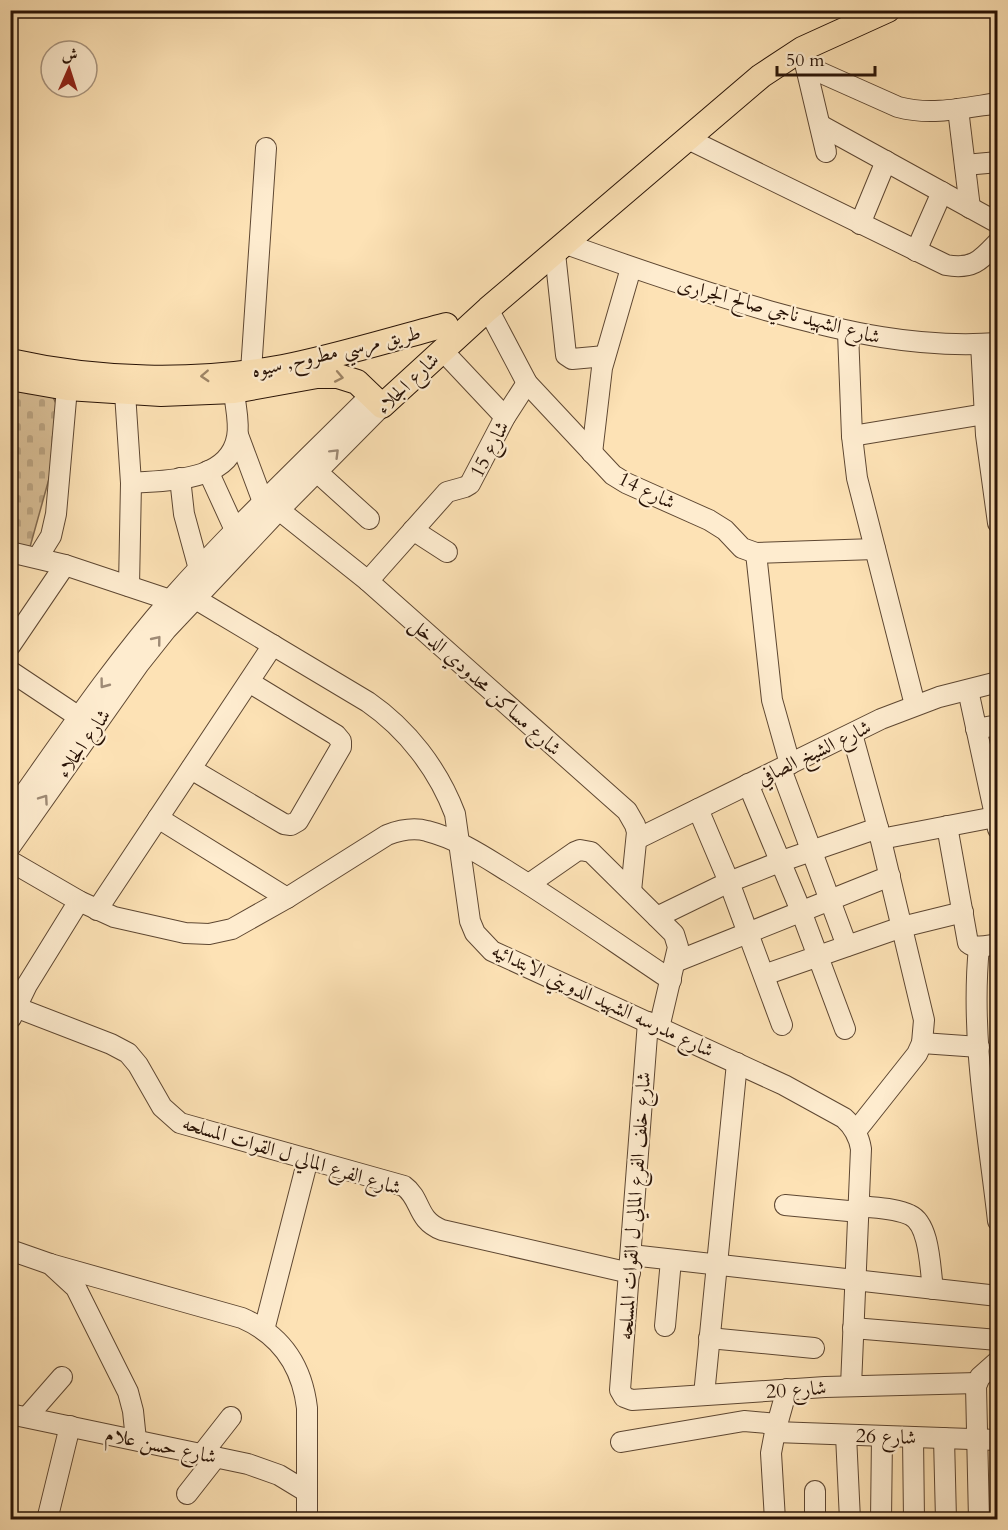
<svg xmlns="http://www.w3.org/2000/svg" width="1008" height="1530" viewBox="0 0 1008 1530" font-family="Cardo,Amiri,serif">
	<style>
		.cemetery { fill: url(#cemetery-stones); stroke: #81694e; stroke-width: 1.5 }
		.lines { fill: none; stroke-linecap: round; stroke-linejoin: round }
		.minor-casing { stroke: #5e4732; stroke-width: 22 }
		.major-casing { stroke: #291306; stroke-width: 26 }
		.minor { stroke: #feeccf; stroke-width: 20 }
		.major { stroke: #fde2b5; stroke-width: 24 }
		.oneway { stroke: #9e8566 }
		.oneway2 { stroke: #9e8a75 }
		.labels { text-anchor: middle; stroke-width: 4.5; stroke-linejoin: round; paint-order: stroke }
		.street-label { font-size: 20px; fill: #291306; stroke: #feeccf }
	</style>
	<defs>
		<pattern id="cemetery-stones" width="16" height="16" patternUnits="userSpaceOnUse" patternTransform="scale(1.5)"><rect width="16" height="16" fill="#d9bf97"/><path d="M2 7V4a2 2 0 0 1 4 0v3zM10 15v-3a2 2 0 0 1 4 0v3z" fill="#baa381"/></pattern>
	</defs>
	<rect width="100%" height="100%" fill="#fde2b5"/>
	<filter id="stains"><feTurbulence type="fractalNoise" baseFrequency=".00333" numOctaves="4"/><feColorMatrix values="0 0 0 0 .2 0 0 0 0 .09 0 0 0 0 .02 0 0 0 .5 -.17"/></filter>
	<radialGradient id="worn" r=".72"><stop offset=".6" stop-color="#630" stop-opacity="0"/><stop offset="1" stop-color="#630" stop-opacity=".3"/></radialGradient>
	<polygon class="cemetery" points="10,388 52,395 59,410 52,468 30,547 11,544"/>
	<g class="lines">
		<g class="minor-casing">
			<g id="minor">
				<polyline points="804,59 826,152"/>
				<path d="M806 66 898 107C931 116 964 108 998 103"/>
				<polyline points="958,109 970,208"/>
				<polyline points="820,125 998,223"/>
				<path d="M686 138 946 265C973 270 981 260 998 242"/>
				<polyline points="965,165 998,162"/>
				<polyline points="860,224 886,161"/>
				<path d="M566 244C633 268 700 291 769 311 845 332 918 349 998 343"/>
				<polyline points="916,251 942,192"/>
				<polyline points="555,253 566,355 572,359 605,356"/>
				<polyline points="488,309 527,383 613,475 626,483 709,520 725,530 742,548 756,553 875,549"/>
				<polyline points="848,332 852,436 857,478 915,705"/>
				<polyline points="981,344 986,435 998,523"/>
				<polyline points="442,350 505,417"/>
				<polyline points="251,371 266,148"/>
				<polyline points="125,393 131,483 129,586"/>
				<polyline points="238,435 263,502"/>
				<polyline points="852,436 985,414"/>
				<polyline points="592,453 602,368 631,268"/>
				<polyline points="208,471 235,530"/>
				<polyline points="317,472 369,519"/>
				<polyline points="180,478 184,514 199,569"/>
				<path d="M131 483C166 480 229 483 237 437 240 423 235 405 234 391"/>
				<polyline points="279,510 368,581 627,811 635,825 637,832 631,891"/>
				<polyline points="413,530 447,552"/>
				<polyline points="10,552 65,565 170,600"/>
				<polyline points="756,553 772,700 790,764"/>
				<polyline points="38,557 51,536 56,514 67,388"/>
				<polyline points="368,581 447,492 465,487 470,484 505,417 527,383"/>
				<path d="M194 598 368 702C407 729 438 769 455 814L470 921 475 933 492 951 784 1085 844 1118C854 1127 859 1136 861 1149L851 1386"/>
				<polyline points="10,646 65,565"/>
				<polyline points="10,671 79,717"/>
				<polyline points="968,690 998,829"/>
				<polyline points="976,729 998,725"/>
				<polyline points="852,734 878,828 924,1020 922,1043 917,1054 856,1131"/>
				<polyline points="191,769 284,824 291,825 298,821 341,747 341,741 336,735 249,682"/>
				<polyline points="781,769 847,946"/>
				<polyline points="748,784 801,911 845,1029"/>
				<polyline points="698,809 729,882 782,1025"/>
				<path d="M10 814C62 741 112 666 171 599 234 528 304 462 371 395"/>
				<polyline points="158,818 287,898"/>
				<path d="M947 826 968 943C976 950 988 945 998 944"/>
				<polyline points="637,839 881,719 939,697 998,682"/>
				<polyline points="881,839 995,817"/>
				<polyline points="10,847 139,664 166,630 279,510 382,406"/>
				<path d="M10 861 79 901 114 917 185 933 209 934 232 929 287 898 387 835C400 830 413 827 427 831 458 839 483 856 509 872 564 906 617 944 671 980"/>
				<polyline points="529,884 575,852 580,850 591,852 674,934 678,947 659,1028"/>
				<polyline points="97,910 273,645"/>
				<polyline points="657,917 729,882 782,861 878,828"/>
				<path d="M979 947C970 1038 988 1130 998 1221"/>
				<polyline points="675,962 890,876"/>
				<polyline points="764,975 902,927 963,912"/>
				<path d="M10 1005 111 1044 128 1053 138 1065 162 1107 180 1123 404 1186C422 1199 416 1220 442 1230L630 1273"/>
				<polyline points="11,1018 27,985 79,901"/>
				<polyline points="648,1022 620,1390 624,1397 632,1400 825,1387 977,1383"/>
				<polyline points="922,1043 979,1047"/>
				<polyline points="785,1205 859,1212"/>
				<path d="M859 1206C875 1208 896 1208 910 1215 930 1224 930 1269 933 1289"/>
				<polyline points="10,1250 50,1264 76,1288 128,1392 133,1411 136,1440"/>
				<polyline points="631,1255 998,1296"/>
				<path d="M50 1264 242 1318C281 1335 302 1366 307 1408V1520"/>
				<polyline points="665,1326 671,1260"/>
				<polyline points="853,1328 998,1340"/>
				<polyline points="264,1330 308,1159"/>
				<polyline points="709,1338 814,1348"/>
				<polyline points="704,1395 737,1063"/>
				<polyline points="10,1414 248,1464 279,1475 307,1492"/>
				<polyline points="27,1417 62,1377"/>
				<polyline points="775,1432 998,1440"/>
				<polyline points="846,1435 850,1520"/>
				<polyline points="913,1437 914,1520"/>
				<polyline points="944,1438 946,1520"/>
				<polyline points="621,1442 744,1421 777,1424"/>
				<polyline points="202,1454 231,1417"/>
				<polyline points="815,1491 815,1520"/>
				<polyline points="187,1494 216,1457"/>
				<polyline points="47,1520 70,1426"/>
				<polyline points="775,1520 771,1453 775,1432 787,1389"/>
				<polyline points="881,1520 882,1436"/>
				<polyline points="979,1520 976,1386 980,1377 998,1361"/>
			</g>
		</g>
		<g class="major-casing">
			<g id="major">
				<path d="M10 361C99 381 194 383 283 367 338 356 392 339 446 325"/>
				<polyline points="10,378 67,388 161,394 234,391 317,376 338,376 357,382 382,406 488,309 761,76 802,49 888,10"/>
			</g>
		</g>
		<use href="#minor" class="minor"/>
		<use href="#major" class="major"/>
	</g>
	<defs><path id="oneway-chevron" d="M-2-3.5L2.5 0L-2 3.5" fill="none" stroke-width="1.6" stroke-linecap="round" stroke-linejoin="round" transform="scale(1.5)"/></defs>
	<g class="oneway">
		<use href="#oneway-chevron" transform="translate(205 376) rotate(177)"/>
		<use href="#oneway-chevron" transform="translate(339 377) rotate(11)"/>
	</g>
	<g class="oneway2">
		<use href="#oneway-chevron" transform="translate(335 453) rotate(-45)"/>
		<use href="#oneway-chevron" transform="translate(157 640) rotate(-51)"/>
		<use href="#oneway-chevron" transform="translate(104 684) rotate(127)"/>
		<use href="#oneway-chevron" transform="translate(44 799) rotate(-55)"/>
	</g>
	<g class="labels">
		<g class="street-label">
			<text transform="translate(779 310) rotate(15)" y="7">شارع الشهيد ناجي صالح الجرارى</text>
			<text transform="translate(336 351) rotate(-13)" y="7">طريق مرسي مطروح, سيوه</text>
			<text transform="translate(407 383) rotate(-44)" y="7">شارع الجلاء</text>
			<text transform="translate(489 449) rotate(-62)" y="7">شارع 15</text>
			<text transform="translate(647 490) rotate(26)" y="7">شارع 14</text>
			<text transform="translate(486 686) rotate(42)" y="7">شارع مساكن محدودي الدخل</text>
			<text transform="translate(83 743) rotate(-55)" y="7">شارع الجلاء</text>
			<text transform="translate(814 752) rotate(-26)" y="7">شارع الشيخ الصافي</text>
			<text transform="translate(603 1000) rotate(25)" y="7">شارع مدرسه الشهيد الدويني الابتدائيه</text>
			<text transform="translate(292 1155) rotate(17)" y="7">شارع الفرع المالي ل القوات المسلحه</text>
			<text transform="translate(634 1206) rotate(-86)" y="7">شارع خلف الفرع المالي ل القوات المسلحه</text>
			<text transform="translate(796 1389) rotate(-4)" y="7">شارع 20</text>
			<text transform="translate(886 1436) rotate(2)" y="7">شارع 26</text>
			<text transform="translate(161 1445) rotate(12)" y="7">شارع حسن علام</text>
		</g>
	</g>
	<rect width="1008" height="1530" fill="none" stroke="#fde2b5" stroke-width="36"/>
	<rect x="12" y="12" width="984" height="1506" fill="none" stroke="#291306" stroke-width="3"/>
	<rect x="18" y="18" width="972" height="1494" fill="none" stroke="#291306" stroke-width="1.5"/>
	<g transform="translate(69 69) rotate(3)"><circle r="28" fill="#feeccf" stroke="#a9957f" stroke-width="1.5"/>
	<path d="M0-4.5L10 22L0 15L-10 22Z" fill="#8f2418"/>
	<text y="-9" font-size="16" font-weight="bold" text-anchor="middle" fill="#291306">ش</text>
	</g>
	<path d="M777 66v9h98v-9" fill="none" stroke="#291306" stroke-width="3"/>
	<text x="786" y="66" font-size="18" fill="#291306" stroke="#feeccf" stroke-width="4.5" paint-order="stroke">50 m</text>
	<rect width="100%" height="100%" filter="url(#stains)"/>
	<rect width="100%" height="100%" fill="url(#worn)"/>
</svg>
